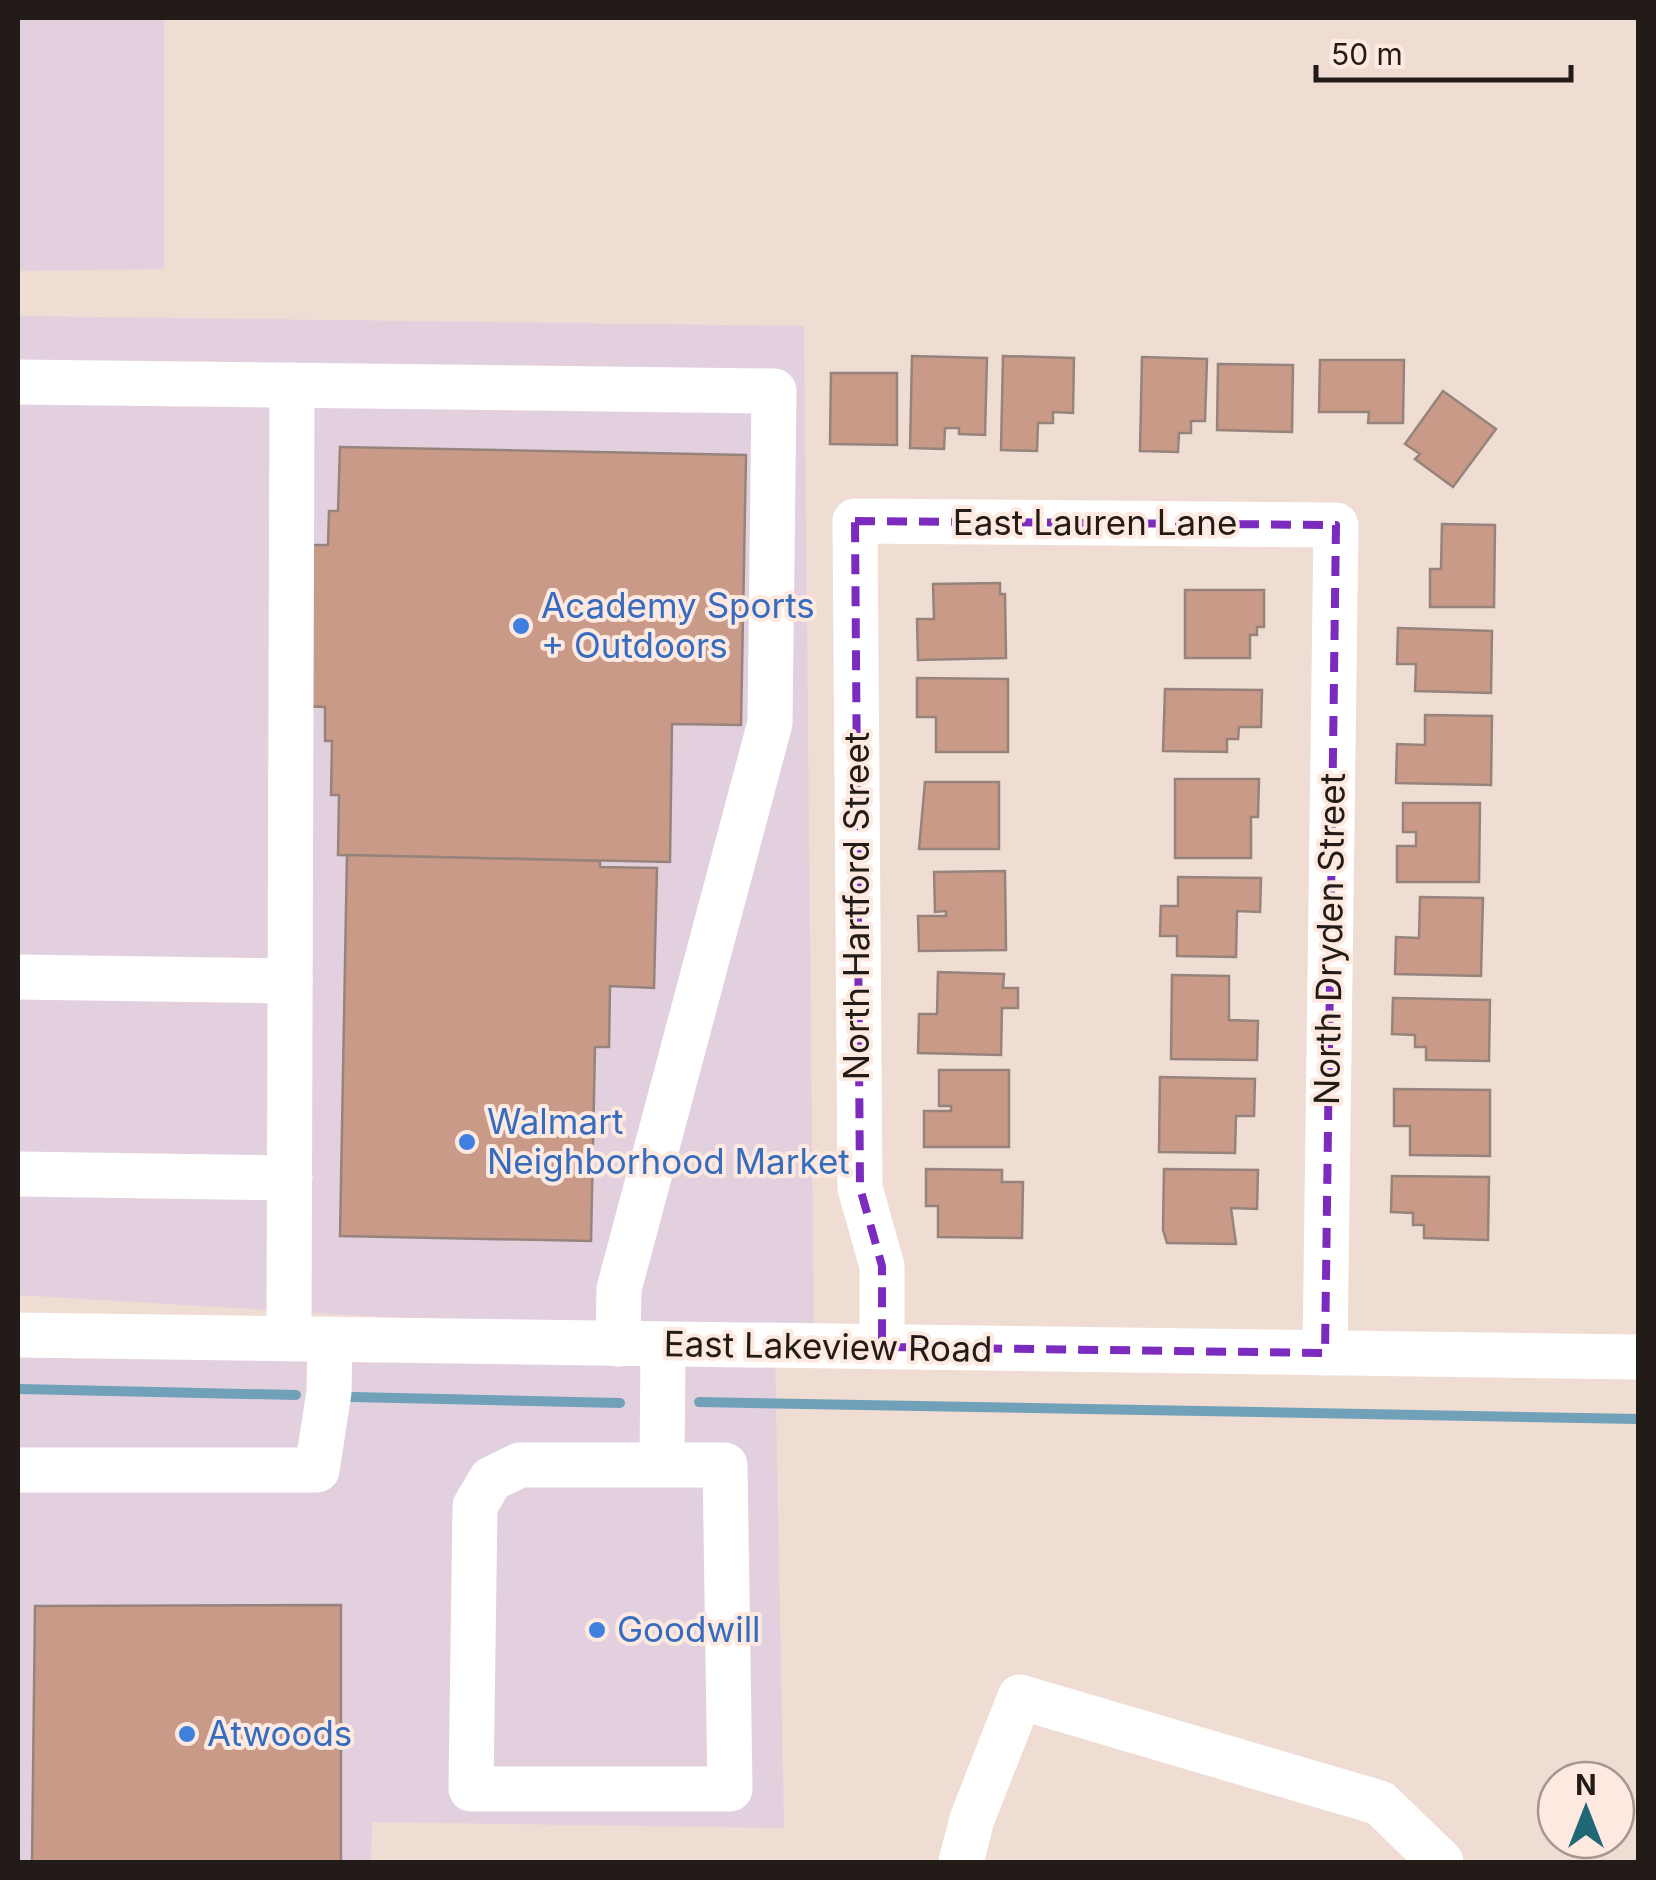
<svg xmlns="http://www.w3.org/2000/svg" width="1656" height="1880" viewBox="0 0 1656 1880" font-family="Inter,sans-serif">
	<style>
		.commercial { fill: #e3d0df }
		.lines { fill: none; stroke-linecap: round; stroke-linejoin: round }
		.stream { stroke: #71a1b9; stroke-width: 10 }
		.building { fill: #c99a87; stroke: #96847c; stroke-width: 2.5 }
		.minor { stroke: #fff; stroke-width: 45 }
		.marked { fill: none; stroke: #7b2cbf; stroke-width: 8; stroke-dasharray: 20 12; stroke-linejoin: round }
		.shop-dot { fill: #3f7fe0; stroke: #fde9df; stroke-width: 4 }
		.labels { text-anchor: middle; stroke-width: 8; stroke-linejoin: round; paint-order: stroke }
		.street-label { font-size: 35px; fill: #221b18; stroke: #fde9df }
		.shop-label { font-size: 35px; fill: #366cbe; stroke: #fde9df; text-anchor: start }
	</style>
	<rect width="100%" height="100%" fill="#efdcd2"/>
	<g class="commercial">
		<polygon points="18,18 164,18 164,269 18,271"/>
		<polygon points="18,316 804,326 814,1343 18,1295"/>
		<polygon points="18,1347 775,1350 784,1828 372,1822 371,1862 18,1862"/>
	</g>
	<g class="lines">
		<g class="stream">
			<polyline points="20,1389 296,1395"/>
			<polyline points="352,1397 620,1403"/>
			<polyline points="699,1402 1638,1419"/>
		</g>
	</g>
	<g class="building">
		<polygon points="912,356 987,358 985,435 959,434 959,428 945,428 944,449 910,448"/>
		<polygon points="1003,356 1074,358 1073,413 1053,412 1053,423 1038,423 1037,451 1001,450"/>
		<polygon points="1142,357 1207,359 1205,421 1191,421 1191,433 1179,433 1178,452 1140,451"/>
		<polygon points="1320,360 1404,360 1403,423 1368,423 1369,412 1319,412"/>
		<polygon points="1218,364 1293,365 1292,432 1217,430"/>
		<polygon points="831,373 897,373 897,445 830,444"/>
		<polygon points="1443,391 1496,429 1453,487 1415,459 1420,454 1405,444"/>
		<polygon points="340,447 746,455 741,725 672,724 670,862 338,855 339,795 331,795 332,741 325,741 325,707 297,706 300,545 328,545 329,511 338,511"/>
		<polygon points="1442,524 1495,525 1494,607 1430,607 1430,569 1441,569"/>
		<polygon points="1000,583 1000,594 1005,594 1006,658 918,660 917,619 934,619 933,584"/>
		<polygon points="1185,590 1264,590 1264,627 1257,627 1257,635 1250,635 1250,658 1185,658"/>
		<polygon points="1398,628 1492,631 1491,693 1415,691 1416,664 1397,664"/>
		<polygon points="917,678 1008,679 1008,752 936,752 936,717 917,717"/>
		<polygon points="1165,689 1262,690 1261,727 1239,727 1238,739 1227,739 1227,752 1163,751"/>
		<polygon points="1425,715 1492,716 1491,785 1396,783 1397,744 1425,745"/>
		<polygon points="1175,779 1259,779 1258,817 1251,817 1251,858 1175,858"/>
		<polygon points="925,782 999,782 999,849 919,849"/>
		<polygon points="1403,803 1480,803 1479,882 1397,882 1397,846 1416,846 1416,832 1403,832"/>
		<polygon points="347,855 600,861 600,867 657,868 654,988 610,986 609,1047 595,1047 591,1241 340,1236"/>
		<polygon points="1005,871 1006,950 919,951 918,916 946,916 946,911 935,912 934,872"/>
		<polygon points="1178,877 1261,878 1260,912 1237,911 1236,957 1177,956 1177,936 1160,936 1161,906 1178,906"/>
		<polygon points="1420,897 1483,898 1481,976 1395,974 1396,937 1419,938"/>
		<polygon points="938,972 1004,974 1003,988 1018,988 1018,1008 1002,1008 1001,1055 918,1053 919,1014 937,1014"/>
		<polygon points="1172,975 1229,976 1229,1020 1258,1021 1257,1060 1171,1059"/>
		<polygon points="1393,998 1490,1000 1489,1061 1426,1060 1426,1047 1415,1047 1415,1035 1392,1034"/>
		<polygon points="939,1070 1009,1070 1009,1147 924,1147 924,1111 951,1111 951,1106 939,1106"/>
		<polygon points="1160,1077 1255,1079 1254,1116 1236,1116 1235,1153 1159,1152"/>
		<polygon points="1394,1089 1490,1090 1490,1156 1410,1155 1410,1126 1394,1126"/>
		<polygon points="926,1169 1002,1170 1002,1182 1023,1182 1022,1238 938,1237 938,1206 926,1206"/>
		<polygon points="1164,1169 1258,1170 1257,1209 1231,1208 1236,1244 1167,1243 1163,1230"/>
		<polygon points="1392,1176 1489,1177 1488,1240 1424,1238 1424,1225 1413,1225 1413,1213 1391,1212"/>
		<polygon points="341,1605 341,1862 32,1862 35,1606"/>
	</g>
	<g class="lines">
		<g class="minor">
			<polyline points="18,382 774,391 770,723 619,1289 618,1344"/>
			<polyline points="18,977 290,981"/>
			<polyline points="18,1174 290,1178"/>
			<polyline points="18,1335 1638,1357"/>
			<polyline points="289,1339 292,385"/>
			<polyline points="882,1347 882,1266 860,1188 855,521 1336,525 1325,1353"/>
			<polyline points="662,1465 520,1465 491,1479 475,1506 471,1789 730,1789 725,1465 662,1465 663,1344"/>
			<polyline points="18,1470 317,1470 329,1392 330,1340"/>
			<polyline points="961,1862 972,1819 1020,1697 1380,1803 1441,1862"/>
		</g>
	</g>
	<path class="marked" d="M855 521 1336 525 1325 1353 882 1347V1266L860 1188Z"/>
	<g class="shop-dot">
		<circle cx="521" cy="626" r="10"/>
		<circle cx="467" cy="1142" r="10"/>
		<circle cx="597" cy="1630" r="10"/>
		<circle cx="187" cy="1734" r="10"/>
	</g>
	<g class="labels">
		<g class="street-label">
			<text x="1095" y="535">East Lauren Lane</text>
			<text transform="translate(857 906) rotate(-90)" y="12">North Hartford Street</text>
			<text transform="translate(1330 939) rotate(-89)" y="12">North Dryden Street</text>
			<text transform="translate(828 1347) rotate(1)" y="12">East Lakeview Road</text>
		</g>
		<g class="shop-label">
			<text x="541" y="618">Academy Sports<tspan x="541" dy="40">+ Outdoors</tspan></text>
			<text x="487" y="1134">Walmart<tspan x="487" dy="40">Neighborhood Market</tspan></text>
			<text x="617" y="1642">Goodwill</text>
			<text x="207" y="1746">Atwoods</text>
		</g>
	</g>
	<rect width="1656" height="1880" fill="none" stroke="#221b18" stroke-width="40"/>
	<g transform="translate(1586 1810)"><circle r="48" fill="#fde9df" stroke="#a5978f" stroke-width="2.5"/>
	<path d="M0-8L18 38L0 25L-18 38Z" fill="#216877"/>
	<text y="-15" font-size="28" font-weight="bold" text-anchor="middle" fill="#221b18">N</text>
	</g>
	<path d="M1316 65v15h255v-15" fill="none" stroke="#221b18" stroke-width="5"/>
	<text x="1331" y="65" font-size="30" fill="#221b18" stroke="#fde9df" stroke-width="8" paint-order="stroke">50 m</text>
</svg>
